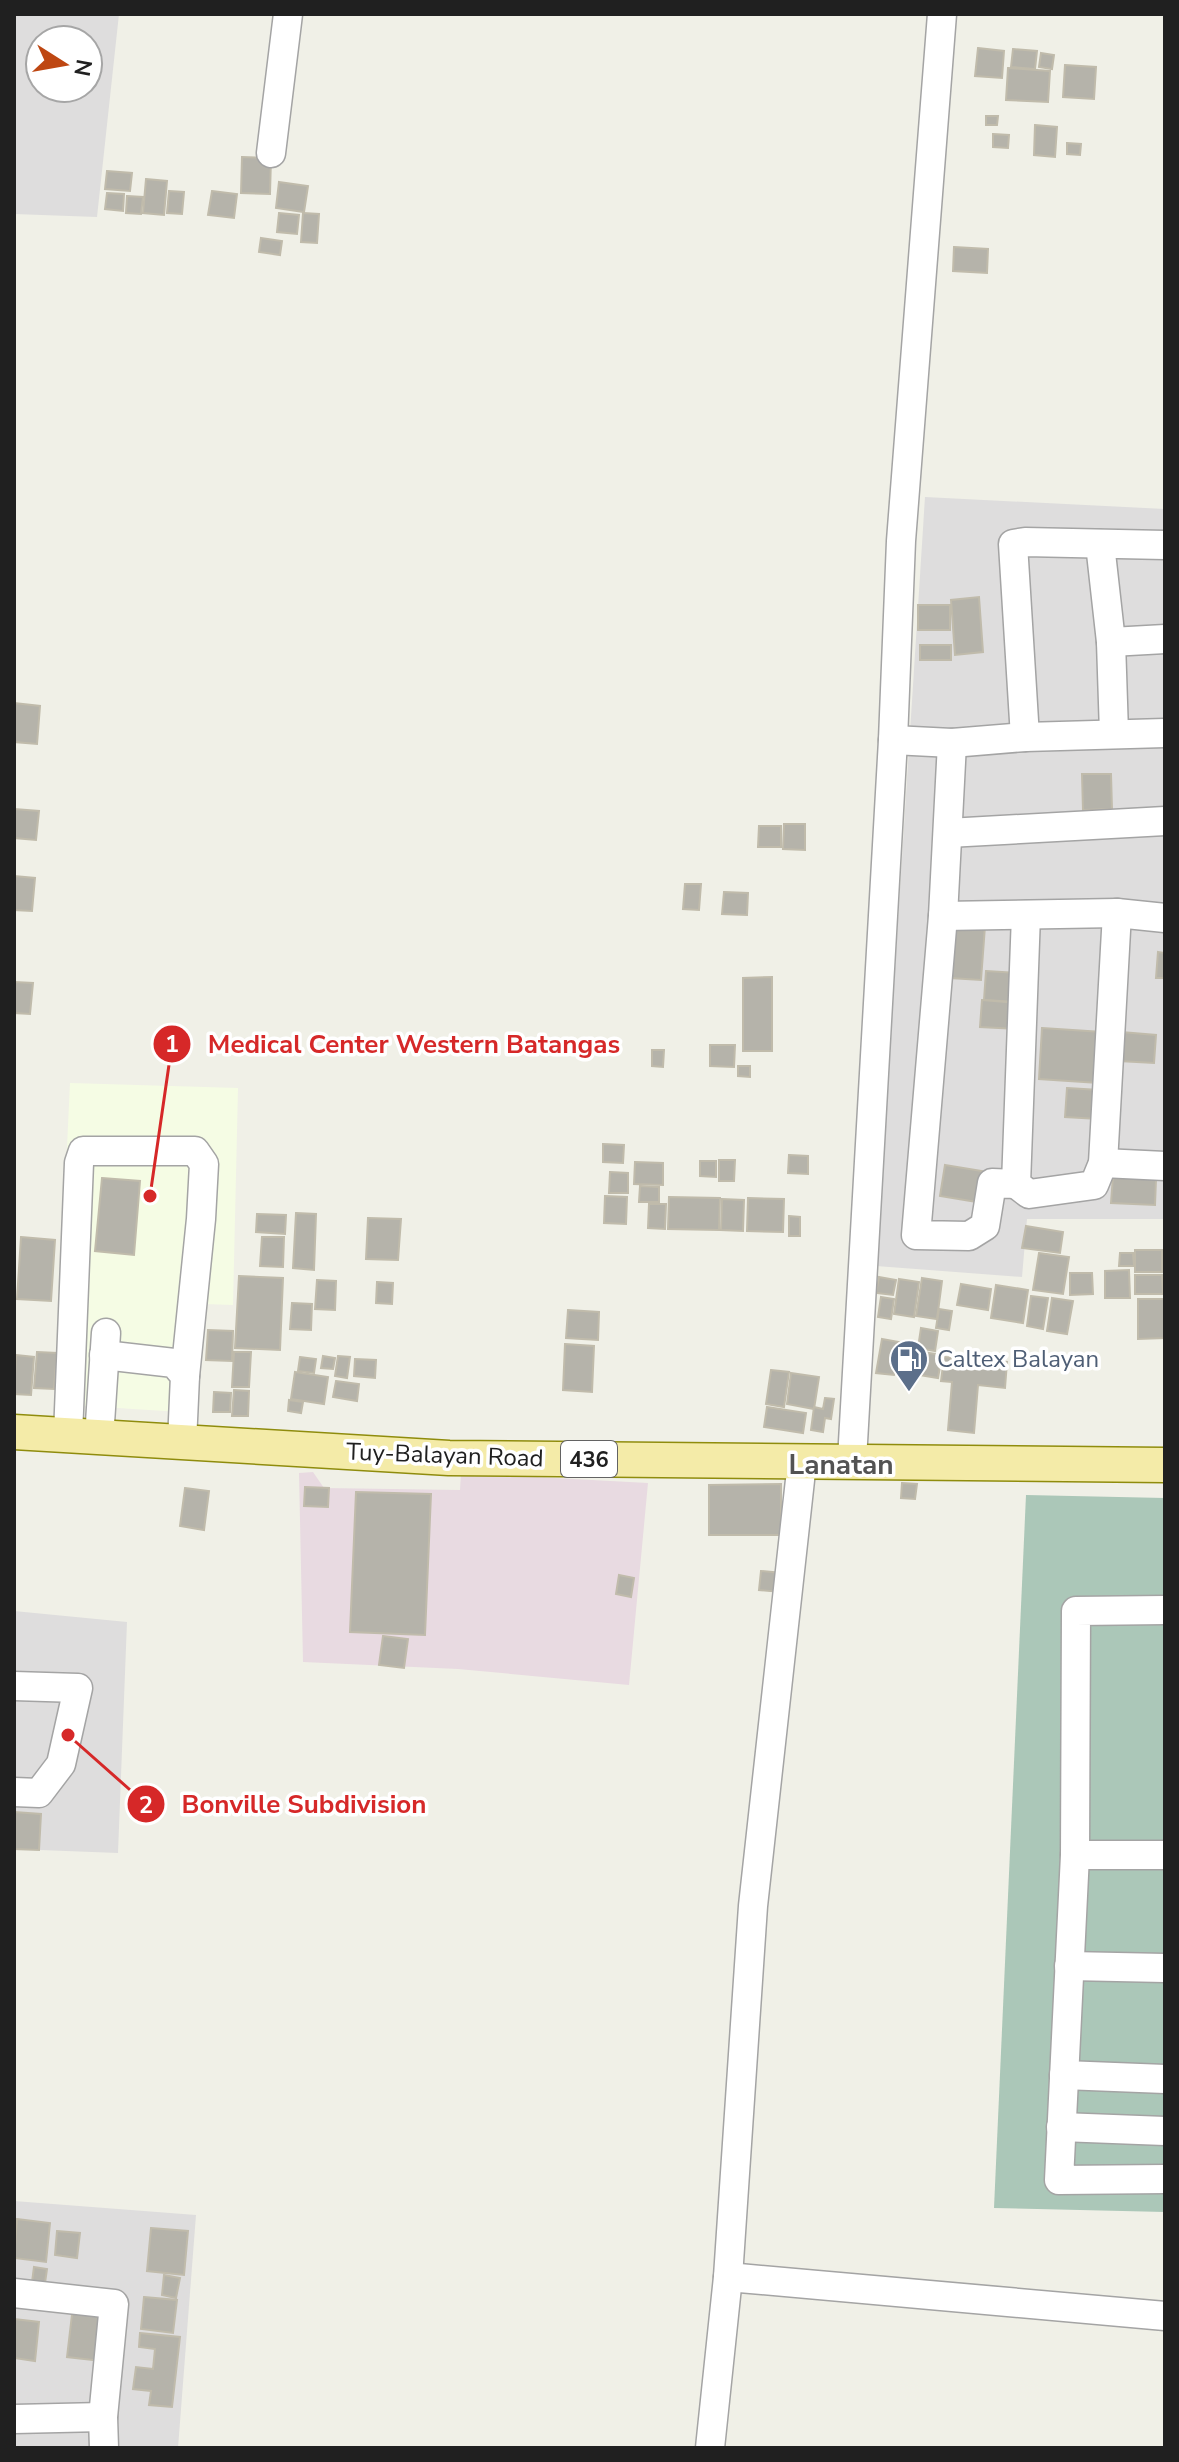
<svg xmlns="http://www.w3.org/2000/svg" width="1179" height="2462" viewBox="0 0 1179 2462" font-family="'Nunito Sans',sans-serif">
	<style>
		.residential { fill: #dedddd; fill-rule: evenodd }
		.industrial { fill: #e8dae1 }
		.education { fill: #f5fce4 }
		.cemetery { fill: #abc7b8 }
		.building { fill: #b5b3aa; stroke: #c0bbab; stroke-width: 2 }
		.lines { fill: none; stroke-linecap: round; stroke-linejoin: round }
		.minor-casing { stroke: #a4a4a4; stroke-width: 31 }
		.major-casing { stroke: #8f8c0d; stroke-width: 37 }
		.minor { stroke: #fff; stroke-width: 28 }
		.major { stroke: #f4eba8; stroke-width: 34 }
		.labels { text-anchor: middle; stroke-width: 7; stroke-linejoin: round; paint-order: stroke }
		.shield { fill: #fff; stroke: #636363; stroke-width: 2 }
		.shield-label { font-size: 22px; font-weight: bold; fill: #202020 }
		.service-label { font-size: 24px; fill: #4e5e75; stroke: #fff; text-anchor: start }
		.street-label { font-size: 24px; fill: #202020; stroke: #fff }
		.quarter-label { font-size: 28px; font-weight: bold; fill: #535353; stroke: #fff }
		.leader { fill: none; stroke: #d62828; stroke-width: 3 }
		.callout-dot { fill: #d62828; stroke: #fff; stroke-width: 3 }
		.mark-label { font-size: 24px; text-anchor: middle; font-weight: bold; fill: #fff }
		.callout-label { font-size: 26px; text-anchor: middle; font-weight: bold; fill: #d62828; stroke: #fff; stroke-width: 7; stroke-linejoin: round; paint-order: stroke }
	</style>
	<rect width="100%" height="100%" fill="#f0f0e7"/>
	<g class="residential">
		<path d="M14 14H119L97 217 14 214ZM40 40H88V88H40Z"/>
		<polygon points="925,497 1165,509 1165,1219 1027,1219 1022,1277 876,1266"/>
		<polygon points="14,1611 127,1622 118,1853 14,1849"/>
		<polygon points="14,2201 196,2215 178,2448 14,2448"/>
	</g>
	<polygon class="industrial" points="313,1472 324,1488 460,1490 461,1473 648,1483 629,1685 458,1669 303,1662 299,1473"/>
	<polygon class="education" points="70,1083 238,1088 233,1305 205,1304 196,1413 55,1404"/>
	<polygon class="cemetery" points="1026,1495 1165,1498 1165,2212 994,2208"/>
	<g class="building">
		<polygon points="978,48 1004,51 1002,78 975,76"/>
		<polygon points="1013,49 1037,51 1035,69 1011,67"/>
		<polygon points="1041,53 1054,55 1052,69 1039,67"/>
		<polygon points="1065,65 1096,67 1094,99 1063,97"/>
		<polygon points="1008,68 1050,71 1048,102 1006,100"/>
		<polygon points="986,116 998,116 997,125 986,125"/>
		<polygon points="1035,125 1057,127 1055,157 1034,155"/>
		<polygon points="993,134 1009,135 1008,148 993,147"/>
		<polygon points="1067,143 1081,144 1080,155 1067,154"/>
		<polygon points="242,157 271,158 270,194 241,193"/>
		<polygon points="107,171 132,173 130,191 105,189"/>
		<polygon points="146,179 167,181 164,215 143,213"/>
		<polygon points="279,182 308,186 304,212 276,208"/>
		<polygon points="169,191 184,192 182,214 167,213"/>
		<polygon points="212,191 237,194 234,218 208,215"/>
		<polygon points="107,193 124,194 123,211 105,209"/>
		<polygon points="127,196 143,197 141,214 126,213"/>
		<polygon points="279,213 299,215 297,234 277,232"/>
		<polygon points="303,213 319,214 317,243 301,242"/>
		<polygon points="261,238 282,241 280,255 259,252"/>
		<polygon points="954,247 988,249 987,273 953,271"/>
		<polygon points="979,597 983,652 955,655 951,600"/>
		<rect x="918" y="605" width="32" height="25"/>
		<rect x="920" y="645" width="31" height="15"/>
		<polygon points="14,703 40,706 37,744 14,742"/>
		<polygon points="1082,774 1111,774 1112,809 1083,810"/>
		<polygon points="14,809 39,811 36,840 14,838"/>
		<polygon points="784,824 805,824 805,850 783,849"/>
		<polygon points="759,826 781,826 781,847 758,847"/>
		<polygon points="14,876 35,878 32,911 14,910"/>
		<polygon points="685,884 701,884 699,910 683,909"/>
		<polygon points="724,892 748,893 747,915 722,914"/>
		<polygon points="953,924 985,926 981,980 950,978"/>
		<polygon points="1158,952 1165,953 1165,978 1156,978"/>
		<polygon points="986,971 1019,973 1017,1002 984,1000"/>
		<polygon points="772,977 772,1051 743,1051 743,978"/>
		<polygon points="14,982 33,983 30,1014 14,1013"/>
		<polygon points="982,1000 1019,1003 1017,1029 980,1027"/>
		<polygon points="1042,1028 1102,1032 1098,1083 1039,1079"/>
		<polygon points="1121,1032 1156,1035 1154,1063 1119,1061"/>
		<polygon points="710,1045 735,1045 734,1067 710,1066"/>
		<polygon points="652,1050 664,1050 663,1067 652,1066"/>
		<polygon points="738,1066 750,1066 750,1077 738,1076"/>
		<polygon points="1067,1088 1099,1090 1098,1119 1065,1117"/>
		<polygon points="603,1144 624,1145 623,1163 603,1162"/>
		<polygon points="789,1155 808,1156 808,1174 788,1173"/>
		<polygon points="719,1160 735,1160 734,1181 719,1181"/>
		<polygon points="700,1161 716,1161 716,1177 700,1176"/>
		<polygon points="635,1162 663,1163 663,1185 634,1184"/>
		<polygon points="945,1165 982,1171 977,1202 940,1196"/>
		<polygon points="610,1172 628,1173 628,1193 609,1193"/>
		<polygon points="1113,1176 1156,1179 1155,1205 1111,1203"/>
		<polygon points="102,1178 140,1181 134,1255 95,1251"/>
		<polygon points="640,1186 659,1187 659,1202 639,1202"/>
		<polygon points="605,1196 627,1197 626,1224 604,1223"/>
		<polygon points="669,1197 720,1198 719,1230 668,1229"/>
		<polygon points="748,1198 784,1199 783,1232 747,1231"/>
		<polygon points="722,1199 744,1200 743,1231 721,1230"/>
		<polygon points="649,1204 666,1204 665,1229 648,1228"/>
		<polygon points="296,1213 316,1214 314,1270 293,1268"/>
		<polygon points="257,1214 286,1215 285,1234 256,1232"/>
		<polygon points="789,1216 800,1217 800,1236 789,1236"/>
		<polygon points="368,1218 401,1219 398,1260 366,1259"/>
		<polygon points="1026,1226 1063,1232 1060,1253 1022,1248"/>
		<polygon points="21,1237 55,1240 51,1301 17,1299"/>
		<polygon points="262,1237 284,1237 283,1267 260,1266"/>
		<rect x="1135" y="1250" width="27" height="22"/>
		<polygon points="1039,1253 1069,1257 1063,1294 1033,1290"/>
		<polygon points="1120,1253 1133,1253 1134,1266 1119,1266"/>
		<polygon points="1129,1270 1130,1298 1105,1298 1105,1271"/>
		<polygon points="1070,1273 1092,1273 1093,1294 1070,1295"/>
		<polygon points="1135,1275 1162,1275 1163,1294 1135,1294"/>
		<polygon points="239,1276 283,1278 280,1350 235,1348"/>
		<polygon points="879,1277 896,1280 893,1295 876,1293"/>
		<polygon points="922,1278 942,1281 937,1319 916,1316"/>
		<polygon points="899,1279 919,1282 914,1317 894,1314"/>
		<polygon points="317,1280 336,1281 335,1310 315,1309"/>
		<polygon points="377,1282 393,1283 392,1304 376,1303"/>
		<polygon points="961,1284 991,1289 988,1310 957,1305"/>
		<polygon points="996,1285 1028,1290 1023,1323 991,1318"/>
		<polygon points="1031,1296 1048,1298 1043,1329 1027,1326"/>
		<polygon points="881,1297 894,1299 891,1319 878,1317"/>
		<polygon points="1052,1298 1073,1301 1067,1334 1047,1331"/>
		<polygon points="1138,1299 1165,1299 1165,1338 1138,1339"/>
		<polygon points="292,1303 312,1304 311,1330 290,1329"/>
		<polygon points="939,1309 952,1311 949,1330 936,1328"/>
		<polygon points="568,1310 599,1312 598,1340 566,1338"/>
		<polygon points="921,1328 938,1331 935,1351 918,1348"/>
		<polygon points="208,1330 233,1331 232,1361 206,1360"/>
		<polygon points="882,1339 899,1342 894,1375 876,1373"/>
		<polygon points="565,1344 594,1346 592,1392 563,1390"/>
		<polygon points="917,1351 942,1355 938,1378 913,1374"/>
		<polygon points="37,1352 57,1353 54,1389 34,1388"/>
		<polygon points="234,1352 251,1352 249,1387 232,1387"/>
		<polygon points="16,1355 34,1357 31,1395 14,1394"/>
		<polygon points="323,1356 335,1358 333,1369 321,1368"/>
		<polygon points="338,1356 350,1357 347,1378 335,1376"/>
		<polygon points="300,1357 316,1359 314,1373 298,1371"/>
		<polygon points="944,1357 1007,1362 1005,1388 978,1385 974,1433 948,1430 952,1382 941,1381"/>
		<polygon points="355,1359 376,1360 375,1378 354,1376"/>
		<polygon points="771,1370 789,1372 784,1407 766,1404"/>
		<polygon points="295,1372 328,1377 324,1404 291,1399"/>
		<polygon points="791,1373 819,1377 814,1409 787,1404"/>
		<polygon points="336,1381 359,1384 357,1401 333,1397"/>
		<polygon points="234,1390 249,1391 248,1416 232,1416"/>
		<polygon points="214,1392 231,1393 230,1412 213,1412"/>
		<polygon points="825,1398 834,1399 831,1419 825,1418 823,1432 811,1430 814,1407 823,1409"/>
		<polygon points="289,1400 303,1402 301,1413 288,1411"/>
		<polygon points="767,1407 806,1413 803,1433 764,1427"/>
		<polygon points="902,1483 917,1484 915,1499 901,1498"/>
		<polygon points="781,1484 781,1535 709,1535 709,1485"/>
		<polygon points="305,1487 329,1488 328,1507 304,1506"/>
		<polygon points="185,1488 209,1491 204,1530 180,1526"/>
		<polygon points="356,1492 431,1494 425,1635 350,1632"/>
		<polygon points="761,1571 782,1573 780,1592 759,1590"/>
		<polygon points="619,1575 634,1578 631,1597 616,1594"/>
		<polygon points="383,1636 408,1639 404,1668 379,1665"/>
		<polygon points="14,1812 41,1814 39,1850 14,1849"/>
		<polygon points="17,2219 50,2223 46,2262 14,2258"/>
		<polygon points="151,2228 188,2231 184,2275 147,2271"/>
		<polygon points="57,2231 80,2233 77,2258 55,2255"/>
		<polygon points="34,2267 47,2269 45,2283 32,2282"/>
		<polygon points="164,2275 180,2278 176,2298 162,2295"/>
		<polygon points="144,2297 177,2300 173,2333 141,2329"/>
		<polygon points="73,2306 107,2310 101,2361 67,2357"/>
		<polygon points="14,2319 39,2322 35,2361 14,2358"/>
		<polygon points="140,2333 180,2337 172,2407 149,2405 151,2391 133,2389 136,2367 153,2369 155,2349 139,2347"/>
	</g>
	<g class="lines">
		<g class="minor-casing">
			<g id="minor">
				<polyline points="271,153 288,14"/>
				<polyline points="1100,544 1111,642 1114,733"/>
				<polyline points="1111,642 1165,639"/>
				<polyline points="1025,737 1013,544 1025,542 1165,545"/>
				<polyline points="893,740 952,743 1025,737 1165,733"/>
				<polyline points="952,743 943,916 916,1235 969,1236 985,1226 992,1183 1016,1184"/>
				<polyline points="948,833 1165,821"/>
				<polyline points="1026,915 1016,1184 1029,1194 1094,1185 1103,1163 1117,913"/>
				<polyline points="943,916 1117,913 1165,918"/>
				<polyline points="1103,1163 1165,1166"/>
				<polyline points="104,1355 174,1363 185,1376 182,1442"/>
				<polyline points="68,1435 79,1163 83,1151 195,1151 204,1164 201,1219 185,1376"/>
				<polyline points="99,1438 106,1333"/>
				<polyline points="852,1460 893,740 901,541 942,14"/>
				<polyline points="1165,1610 1076,1611 1075,1855 1059,2180 1165,2179"/>
				<polyline points="14,1686 78,1688 61,1764 39,1793 14,1792"/>
				<polyline points="1075,1855 1165,1855"/>
				<polyline points="1069,1966 1165,1968"/>
				<polyline points="1064,2075 1165,2079"/>
				<polyline points="1061,2127 1165,2131"/>
				<polyline points="728,2277 1165,2316"/>
				<polyline points="14,2293 114,2304 103,2417 104,2448"/>
				<polyline points="14,2419 103,2417"/>
				<polyline points="710,2448 728,2277 753,1906 802,1462"/>
			</g>
		</g>
		<g class="major-casing">
			<polyline id="major" points="14,1432 449,1458 1165,1465"/>
		</g>
		<use href="#minor" class="minor"/>
		<use href="#major" class="major"/>
	</g>
	<defs>
		<g id="fuel-pin" transform="scale(2)"><path d="M0 17L-7.5 6A9.5 9.5 0 1 1 7.5 6Z" fill="#5c6f8a" stroke="#fff"/><path d="M-5.5-6h7V0h2V4h1.3V-2.5L3-4.5l.8-.8L6-3V5H2.5V1h-1V6h-7ZM-4.2-4.7v3.2H.2V-4.7Z" fill="#fff"/></g>
	</defs>
	<g fill-rule="evenodd">
		<use href="#fuel-pin" x="909" y="1359"/>
	</g>
	<g class="labels">
		<rect class="shield" x="561" y="1441" width="56" height="36" rx="6"/>
		<g class="shield-label">
			<text x="589" y="1467">436</text>
		</g>
		<g class="service-label">
			<text x="937" y="1367">Caltex Balayan</text>
		</g>
		<g class="street-label">
			<text transform="translate(445 1455) rotate(2)" y="8">Tuy-Balayan Road</text>
		</g>
		<g class="quarter-label">
			<text x="841" y="1474">Lanatan</text>
		</g>
	</g>
	<path class="leader" d="M150 1196L172 1044M68 1735L146 1804"/>
	<g class="callout-dot">
		<circle cx="150" cy="1196" r="8"/>
		<circle cx="68" cy="1735" r="8"/>
		<circle cx="172" cy="1044" r="20"/>
		<circle cx="146" cy="1804" r="20"/>
	</g>
	<g class="mark-label">
		<text x="172" y="1052">1</text>
		<text x="146" y="1813">2</text>
	</g>
	<g class="callout-label">
		<text x="414" y="1053">Medical Center Western Batangas</text>
		<text x="304" y="1813">Bonville Subdivision</text>
	</g>
	<rect width="1179" height="2462" fill="none" stroke="#202020" stroke-width="32"/>
	<g transform="translate(64 64) rotate(101)"><circle r="38" fill="#ffffff" stroke="#a6a6a6" stroke-width="2"/>
	<path d="M0-6L14 30L0 20L-14 30Z" fill="#be4712"/>
	<text y="-12" font-size="22" font-weight="bold" text-anchor="middle" fill="#202020">N</text>
	</g>
</svg>
